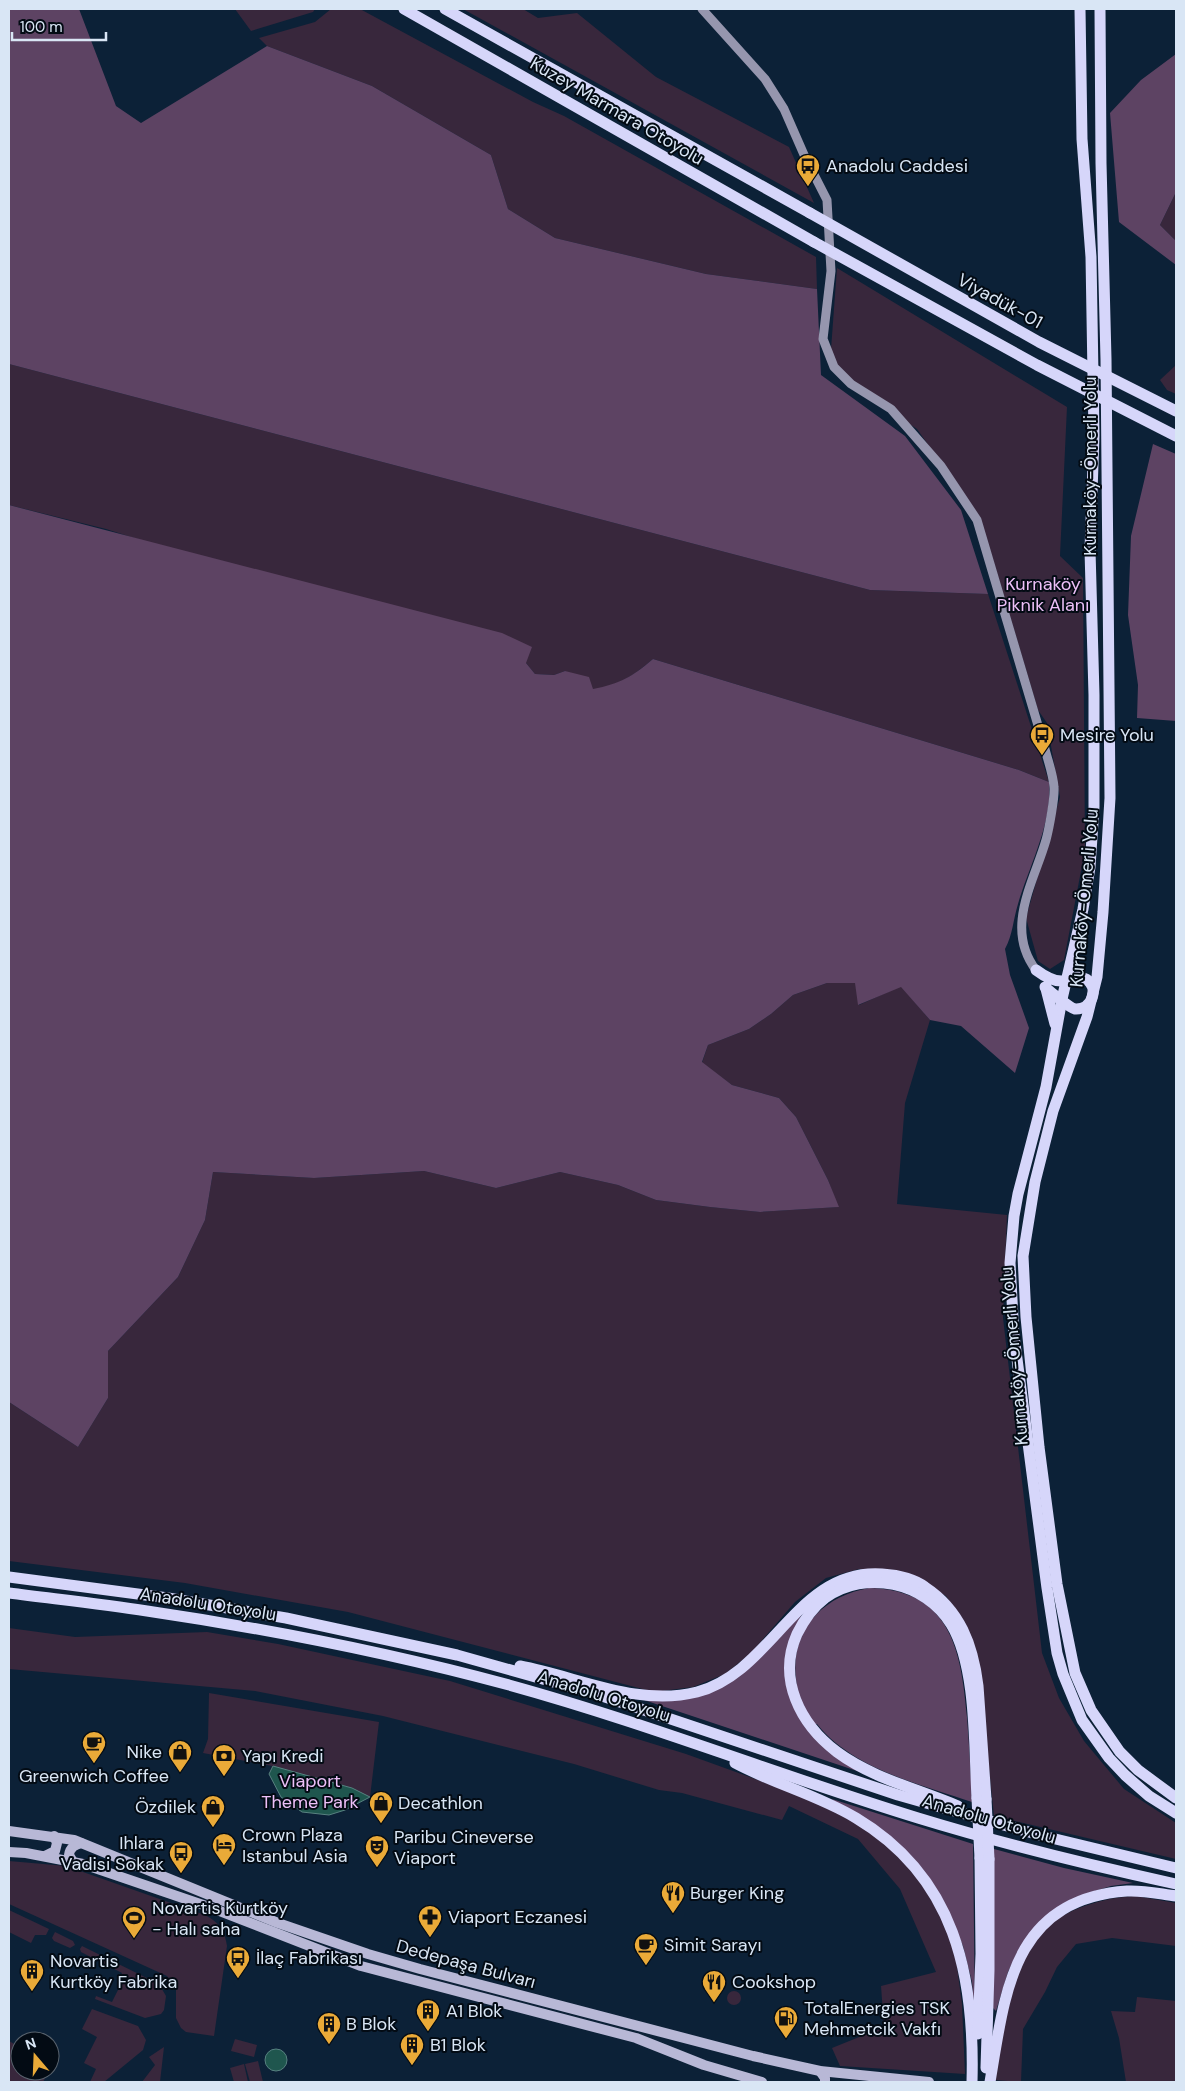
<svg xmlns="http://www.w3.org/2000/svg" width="1185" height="2091" viewBox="0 0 1185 2091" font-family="'DM Sans',sans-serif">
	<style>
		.green { fill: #38273c }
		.forest { fill: #5d4363 }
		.water { fill: #1f564e; stroke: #578180 }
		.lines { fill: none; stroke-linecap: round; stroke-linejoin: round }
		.secondary { stroke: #9696ae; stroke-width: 9 }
		.primary { stroke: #b8b8d6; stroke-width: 10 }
		.highway { stroke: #d6d6fa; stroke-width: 11 }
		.highway-bridge { stroke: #d6d6fa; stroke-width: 11 }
		.labels { text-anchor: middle; stroke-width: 4; stroke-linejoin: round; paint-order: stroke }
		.street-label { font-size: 18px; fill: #d9e6f5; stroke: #030b14 }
		.poi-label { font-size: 18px; fill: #d9e6f5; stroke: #030b14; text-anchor: start }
		.park-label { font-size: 18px; fill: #edc0f8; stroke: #030b14 }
	</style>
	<rect width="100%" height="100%" fill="#0c2137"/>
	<g class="green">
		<polygon points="235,9 315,9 313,12 251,31"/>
		<polygon points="331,9 360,9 533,102 564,116 816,257 817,289 706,274 555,238 508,209 491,155 372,86 267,46 259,38 315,22"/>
		<polygon points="463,9 523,9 538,18 577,13 656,77 789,147 814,203"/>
		<polygon points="1176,192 1176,241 1160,225"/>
		<polygon points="837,268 1067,407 1060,556 1083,578 1085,850 1064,960 1050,969 1038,961 1026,918 1060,797 1047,723 1038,710 991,553 958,487 917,429 849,384 830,363"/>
		<path d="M9 364 870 590 988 594 1049 782 1019 770 653 659C633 676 620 685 593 690L565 671 554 675 535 674 526 663 106 529 9 505Z"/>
		<polygon points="1176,365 1176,394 1167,390 1160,380"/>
		<polygon points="827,983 856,983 859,1005 901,986 930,1020 905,1103 897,1204 1007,1215 1003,1318 1042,1653 1059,1698 1084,1741 1124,1789 1176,1823 1176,1859 994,1816 979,1673 967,1627 946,1596 904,1573 859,1569 826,1578 795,1602 751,1653 725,1674 693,1687 654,1692 348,1612 185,1583 9,1561 9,1402 78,1447 108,1398 108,1351 178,1277 205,1220 213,1172 314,1178 424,1171 496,1188 560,1172 618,1185 656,1200 710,1207 760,1212 838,1207 828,1180 796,1117 779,1098 732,1085 702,1063 708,1045 749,1029 771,1014 793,995"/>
		<polygon points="9,1628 75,1637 207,1632 278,1644 450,1681 686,1754 819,1802 866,1828 900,1858 922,1883 944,1922 956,1959 962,2004 965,2074 840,2066 832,2048 884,2027 881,1986 936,1972 900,1889 858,1839 789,1806 782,1820 682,1793 659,1790 574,1764 383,1716 255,1691 9,1669"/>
		<polygon points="209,1693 379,1722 370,1797 329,1815 302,1812 281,1797 269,1774 272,1766 203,1753 208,1739"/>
		<path d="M9 1861 66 1866 205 1915C219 1922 225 1931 227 1946L214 2036 186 2032 181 2028 176 2018V1988L167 1976 9 1904Z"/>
		<path d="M1136 1896 1176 1903V1946L1112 1938 1076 1944 1057 1967 1045 1992 1023 2029 1021 2082 994 2080C998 2055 1000 2029 1006 2004 1012 1982 1025 1949 1041 1932 1063 1909 1105 1897 1136 1896Z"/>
		<polygon points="9,1910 49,1929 46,1935 35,1935 31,1943 9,1932"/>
		<polygon points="55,1932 73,1941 75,1945 70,1948 54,1941 52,1938"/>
		<polygon points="82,1946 159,1984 166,1996 164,2010 161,2014 145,2018 95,1999 96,1996 112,2002 121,1984 118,1983 122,1973 81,1952 80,1949"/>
		<circle cx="734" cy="1998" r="7"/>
		<polygon points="1137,1997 1176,2001 1176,2082 1126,2082 1119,2038 1111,2011 1135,2012"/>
		<polygon points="92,2009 138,2026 146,2040 143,2050 104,2082 90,2082 96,2069 84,2063 97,2037 82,2029"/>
		<polygon points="235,2039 257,2045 254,2057 231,2051"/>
		<polygon points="9,2041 20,2047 20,2071 49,2071 43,2082 9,2082"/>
		<polygon points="164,2047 160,2082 142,2082 155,2065 149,2057"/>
		<polygon points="258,2061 263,2082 250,2082 245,2064"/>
		<polygon points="244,2064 248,2082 234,2082 230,2068"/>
	</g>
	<g class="forest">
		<polygon points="9,9 79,9 116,106 141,123 267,46 372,86 491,155 508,209 555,238 706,274 817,289 821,375 905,436 961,510 988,594 870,590 9,364"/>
		<polygon points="1176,54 1176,192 1160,225 1176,241 1176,265 1119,222 1110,113 1141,80"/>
		<polygon points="1153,444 1176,454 1176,721 1137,718 1138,685 1128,615 1131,536"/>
		<path d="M9 505 502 633 532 647 526 663 535 674 554 675 565 671 589 677 593 689C620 684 633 676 653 659L1019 770 1049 782C1053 822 1029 866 1018 904 1013 920 1013 934 1005 949L1010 975 1029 1028 1015 1073 961 1026 930 1020 901 987 858 1005 855 983H827L793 995 771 1014 749 1029 708 1045 702 1062 732 1085 779 1098 796 1117 828 1180 839 1207 760 1212 710 1207 656 1200 618 1185 560 1172 496 1188 424 1171 314 1178 213 1172 205 1220 178 1277 108 1351V1398L78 1447 9 1402Z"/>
		<path d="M869 1588C951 1590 961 1650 967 1717 969 1745 971 1773 972 1802 919 1784 853 1769 817 1724L814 1725C809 1716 802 1707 799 1698 796 1693 797 1685 796 1679 790 1630 823 1596 869 1588Z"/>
		<polygon points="803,1611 791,1637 794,1707 863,1773 635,1697 705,1692"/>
		<polygon points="832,1799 973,1844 975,2015 972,1982 963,1946 954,1925 932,1886"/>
		<polygon points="994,1849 1064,1868 1133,1883 1111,1886 1079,1896 1017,1953 1008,1972 996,2011 993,2008"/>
	</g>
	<g class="water">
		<polygon points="273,1766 352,1788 370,1797 345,1810 329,1815 302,1812 281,1797 269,1774"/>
		<circle cx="276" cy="2060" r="11"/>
	</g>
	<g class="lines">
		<path class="secondary" d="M702 9 765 79 784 109 805 157 827 200 831 271 823 339 834 367 851 384 891 409 941 466 977 520 1045 749C1048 761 1053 774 1054 787 1055 797 1049 829 1046 840 1034 882 1004 928 1036 970"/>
		<g class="primary">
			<polyline points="9,1831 74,1840 278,1923 368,1954 420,1969 753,2056 820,2071 929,2082"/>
			<polyline points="9,1852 26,1853 83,1864 212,1908 361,1966 636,2038 704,2065 762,2082"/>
			<polyline points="45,1856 55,1851 57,1843 54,1836"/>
			<path d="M73 1862 69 1855C70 1847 75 1845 81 1843"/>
			<polyline points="820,2071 825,2078 825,2082"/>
		</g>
		<g class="highway">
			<polyline points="404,9 814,242"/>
			<polyline points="445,9 810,213"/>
			<polyline points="1080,9 1082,139 1091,257 1094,435 1090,550 1094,695 1094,807 1090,867 1083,909 1062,999 1046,1087 1018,1194 1014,1216 1010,1263 1014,1336 1047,1588 1057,1653 1063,1674 1082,1720 1109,1758 1125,1775 1149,1796 1176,1813"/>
			<polyline points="1100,9 1101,163 1106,359 1110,798 1103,912 1097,977 1087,1017 1053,1111 1035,1182 1023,1256 1026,1317 1039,1447 1057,1584 1075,1673 1091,1710 1120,1752 1138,1770 1176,1798"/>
			<path d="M1036 970C1044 976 1057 984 1068 980 1074 978 1079 975 1086 979 1100 988 1092 1010 1075 1009 1070 1008 1049 991 1045 987"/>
			<polyline points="1046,989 1055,1024"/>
			<polyline points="9,1577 168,1598 286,1618 457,1655 596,1694 898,1795 1043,1836 1176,1868"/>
			<path d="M9 1593C55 1599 101 1604 147 1611 269 1629 390 1653 509 1685 647 1723 781 1776 918 1818 1003 1844 1089 1865 1176 1884"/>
			<path d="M520 1666C579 1677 637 1707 697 1692 773 1672 797 1568 882 1574 897 1575 913 1578 925 1587 960 1610 973 1645 978 1686L986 1799"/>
			<path d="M735 1763C774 1784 818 1795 856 1818 955 1877 975 1975 972 2082"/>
			<path d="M958 1806C918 1789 872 1778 837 1752 800 1724 777 1679 797 1634 804 1620 813 1607 825 1598 866 1569 925 1582 951 1624 977 1666 974 1748 977 1798"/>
			<polyline points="978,2034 981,1954 980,1858"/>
			<polyline points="986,2068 989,1970 989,1859"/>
			<path d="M990 2082C1005 1993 1012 1899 1127 1891 1143 1890 1160 1894 1176 1896"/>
		</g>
		<g class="highway-bridge">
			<polyline points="810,213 1039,342 1176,411"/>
			<polyline points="814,242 1037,365 1176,436"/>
			<polyline points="977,1798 980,1858"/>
			<polyline points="986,1799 989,1859"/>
		</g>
	</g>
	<defs>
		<g id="bus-pin" transform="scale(1.25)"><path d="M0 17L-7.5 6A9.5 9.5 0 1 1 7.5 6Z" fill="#eaaa38" stroke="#030b14"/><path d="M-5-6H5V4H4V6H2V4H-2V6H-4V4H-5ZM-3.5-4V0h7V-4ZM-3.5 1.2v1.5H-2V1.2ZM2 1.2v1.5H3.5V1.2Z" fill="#111"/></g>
		<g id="cafe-pin" transform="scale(1.25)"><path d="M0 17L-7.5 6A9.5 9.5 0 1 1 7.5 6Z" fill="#eaaa38" stroke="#030b14"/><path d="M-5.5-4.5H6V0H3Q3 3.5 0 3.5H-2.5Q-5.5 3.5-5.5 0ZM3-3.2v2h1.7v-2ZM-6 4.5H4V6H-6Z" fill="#111"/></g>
		<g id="shop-pin" transform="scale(1.25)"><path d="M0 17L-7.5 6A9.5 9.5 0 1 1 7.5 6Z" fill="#eaaa38" stroke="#030b14"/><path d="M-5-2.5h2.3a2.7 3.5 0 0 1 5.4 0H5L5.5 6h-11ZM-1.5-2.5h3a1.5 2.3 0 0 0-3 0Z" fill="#111"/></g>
		<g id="bank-pin" transform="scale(1.25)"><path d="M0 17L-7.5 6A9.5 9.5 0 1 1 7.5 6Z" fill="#eaaa38" stroke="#030b14"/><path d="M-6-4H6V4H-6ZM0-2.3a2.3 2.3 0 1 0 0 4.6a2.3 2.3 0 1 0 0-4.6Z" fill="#111"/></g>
		<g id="hotel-pin" transform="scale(1.25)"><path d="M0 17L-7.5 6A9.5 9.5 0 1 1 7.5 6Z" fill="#eaaa38" stroke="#030b14"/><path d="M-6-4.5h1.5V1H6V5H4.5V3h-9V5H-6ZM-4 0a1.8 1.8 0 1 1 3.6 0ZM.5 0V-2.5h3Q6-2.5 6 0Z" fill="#111"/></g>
		<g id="theatre-pin" transform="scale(1.25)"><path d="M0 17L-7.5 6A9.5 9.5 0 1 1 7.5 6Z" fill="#eaaa38" stroke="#030b14"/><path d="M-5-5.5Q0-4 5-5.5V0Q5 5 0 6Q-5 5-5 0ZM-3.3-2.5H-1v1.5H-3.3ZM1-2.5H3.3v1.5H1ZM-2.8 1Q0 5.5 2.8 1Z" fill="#111"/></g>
		<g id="restaurant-pin" transform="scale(1.25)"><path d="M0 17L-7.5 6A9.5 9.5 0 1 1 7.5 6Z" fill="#eaaa38" stroke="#030b14"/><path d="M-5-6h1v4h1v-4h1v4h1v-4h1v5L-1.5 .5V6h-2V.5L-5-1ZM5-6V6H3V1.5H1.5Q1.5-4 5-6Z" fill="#111"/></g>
		<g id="pharmacy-pin" transform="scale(1.25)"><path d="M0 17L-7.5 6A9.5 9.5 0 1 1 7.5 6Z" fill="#eaaa38" stroke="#030b14"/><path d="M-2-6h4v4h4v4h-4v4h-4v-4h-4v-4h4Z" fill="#111"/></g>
		<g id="stadium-pin" transform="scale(1.25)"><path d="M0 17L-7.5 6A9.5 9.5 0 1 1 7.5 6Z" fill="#eaaa38" stroke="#030b14"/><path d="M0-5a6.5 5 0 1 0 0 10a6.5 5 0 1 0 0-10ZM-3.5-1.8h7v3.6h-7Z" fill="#111"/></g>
		<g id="building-pin" transform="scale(1.25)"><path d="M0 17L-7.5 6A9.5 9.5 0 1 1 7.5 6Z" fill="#eaaa38" stroke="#030b14"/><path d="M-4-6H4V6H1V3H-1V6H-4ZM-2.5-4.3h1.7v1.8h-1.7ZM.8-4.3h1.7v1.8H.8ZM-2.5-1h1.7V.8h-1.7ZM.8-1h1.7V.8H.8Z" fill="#111"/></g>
		<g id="fuel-pin" transform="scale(1.25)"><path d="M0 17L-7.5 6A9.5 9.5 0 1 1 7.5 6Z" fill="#eaaa38" stroke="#030b14"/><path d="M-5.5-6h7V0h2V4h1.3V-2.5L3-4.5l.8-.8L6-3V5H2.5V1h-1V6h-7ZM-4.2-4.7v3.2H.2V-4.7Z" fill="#111"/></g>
	</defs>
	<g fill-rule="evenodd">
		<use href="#bus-pin" x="808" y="166"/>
		<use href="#bus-pin" x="1042" y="735"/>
		<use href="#cafe-pin" x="94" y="1743"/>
		<use href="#shop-pin" x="180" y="1752"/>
		<use href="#bank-pin" x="224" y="1756"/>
		<use href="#shop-pin" x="381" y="1803"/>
		<use href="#shop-pin" x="213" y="1807"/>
		<use href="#hotel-pin" x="224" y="1845"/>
		<use href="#theatre-pin" x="377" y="1847"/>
		<use href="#bus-pin" x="181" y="1853"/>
		<use href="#restaurant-pin" x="673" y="1893"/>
		<use href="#pharmacy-pin" x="430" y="1917"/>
		<use href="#stadium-pin" x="134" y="1918"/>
		<use href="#cafe-pin" x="646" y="1945"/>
		<use href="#bus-pin" x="238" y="1958"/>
		<use href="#building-pin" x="32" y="1971"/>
		<use href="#restaurant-pin" x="714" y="1982"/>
		<use href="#building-pin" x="428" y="2011"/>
		<use href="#fuel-pin" x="786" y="2018"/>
		<use href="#building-pin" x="329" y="2024"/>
		<use href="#building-pin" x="412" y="2045"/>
	</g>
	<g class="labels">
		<g class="street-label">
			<text transform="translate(617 111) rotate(30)" y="6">Kuzey Marmara Otoyolu</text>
			<text transform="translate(1000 301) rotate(29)" y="6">Viyadük-01</text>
			<text transform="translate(1090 466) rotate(-90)" y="6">Kurnaköy-Ömerli Yolu</text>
			<text transform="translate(1084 898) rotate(-85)" y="6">Kurnaköy-Ömerli Yolu</text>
			<text transform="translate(1014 1356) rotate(-95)" y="6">Kurnaköy-Ömerli Yolu</text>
			<text transform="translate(208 1604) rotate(9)" y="6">Anadolu Otoyolu</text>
			<text transform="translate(604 1696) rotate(17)" y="6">Anadolu Otoyolu</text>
			<text transform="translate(989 1819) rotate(16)" y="6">Anadolu Otoyolu</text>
			<text transform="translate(466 1964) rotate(15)" y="6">Dedepaşa Bulvarı</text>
		</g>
		<g class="poi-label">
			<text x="826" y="172">Anadolu Caddesi</text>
			<text x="1060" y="741">Mesire Yolu</text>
			<text x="162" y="1758" text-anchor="end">Nike</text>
			<text x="242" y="1762">Yapı Kredi</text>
			<text x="94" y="1782" text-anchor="middle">Greenwich Coffee</text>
			<text x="398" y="1809">Decathlon</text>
			<text x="196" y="1813" text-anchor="end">Özdilek</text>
			<text x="242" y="1841">Crown Plaza<tspan x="242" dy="21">Istanbul Asia</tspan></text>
			<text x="394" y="1843">Paribu Cineverse<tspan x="394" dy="21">Viaport</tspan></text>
			<text x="164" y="1849" text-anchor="end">Ihlara<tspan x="164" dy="21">Vadisi Sokak</tspan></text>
			<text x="690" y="1899">Burger King</text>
			<text x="152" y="1914">Novartis Kurtköy<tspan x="152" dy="21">- Halı saha</tspan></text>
			<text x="448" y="1923">Viaport Eczanesi</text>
			<text x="664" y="1951">Simit Sarayı</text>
			<text x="256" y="1964">İlaç Fabrikası</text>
			<text x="50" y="1967">Novartis<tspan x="50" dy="21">Kurtköy Fabrika</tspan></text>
			<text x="732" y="1988">Cookshop</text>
			<text x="804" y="2014">TotalEnergies TSK<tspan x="804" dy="21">Mehmetcik Vakfı</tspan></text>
			<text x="446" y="2017">A1 Blok</text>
			<text x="346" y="2030">B Blok</text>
			<text x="430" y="2051">B1 Blok</text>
		</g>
		<g class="park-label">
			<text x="1043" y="590">Kurnaköy<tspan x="1043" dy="21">Piknik Alanı</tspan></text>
			<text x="310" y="1787">Viaport<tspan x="310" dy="21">Theme Park</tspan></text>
		</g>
	</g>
	<rect width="1185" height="2091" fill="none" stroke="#d9e6f5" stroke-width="20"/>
	<g transform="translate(35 2056) rotate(341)"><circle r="24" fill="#030b14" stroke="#59636e"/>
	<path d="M0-4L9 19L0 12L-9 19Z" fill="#eaaa38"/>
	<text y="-8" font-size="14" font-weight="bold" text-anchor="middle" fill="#d9e6f5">N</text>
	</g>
	<path d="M12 32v8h94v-8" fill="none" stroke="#d9e6f5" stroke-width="2.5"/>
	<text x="20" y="32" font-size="15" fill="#d9e6f5" stroke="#030b14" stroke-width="4" paint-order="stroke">100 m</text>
</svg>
